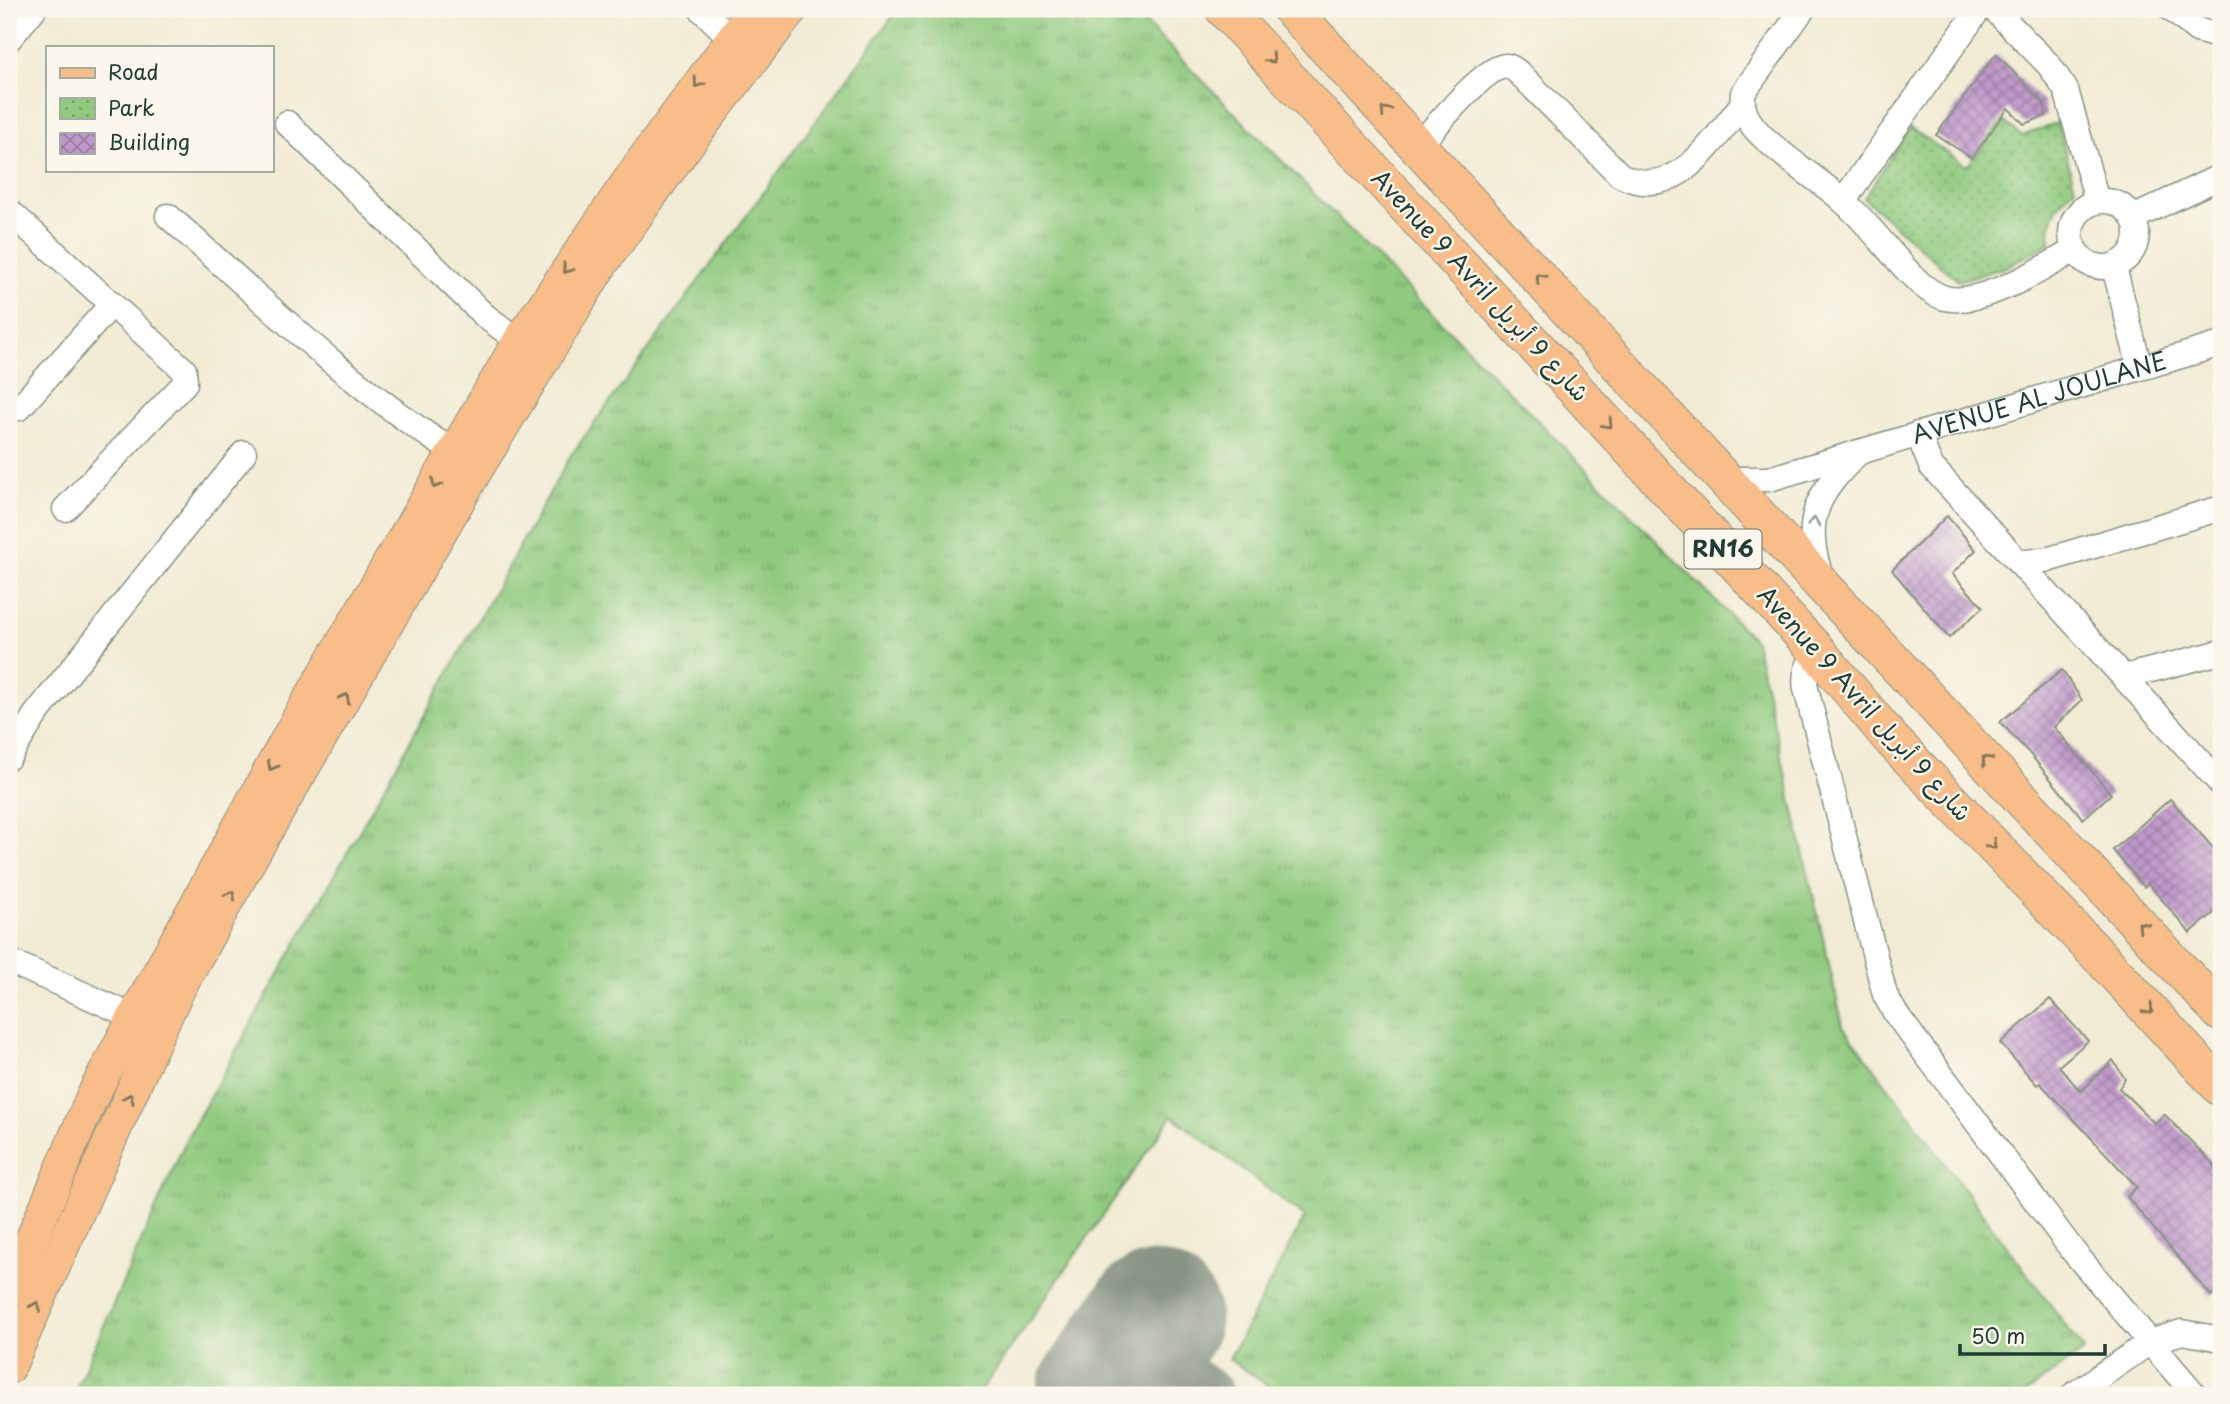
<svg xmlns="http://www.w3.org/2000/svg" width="2230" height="1404" viewBox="0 0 2230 1404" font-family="'Playpen Sans','Playpen Sans Arabic',sans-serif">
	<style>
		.grass { fill: url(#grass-tufts); stroke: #578459; stroke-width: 2 }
		.park { fill: url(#park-dots); stroke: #578459; stroke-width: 2 }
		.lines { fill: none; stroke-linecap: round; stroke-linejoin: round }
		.taxiway { stroke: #889484; stroke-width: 52 }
		.runway { stroke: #889484; stroke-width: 131 }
		.building { fill: url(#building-cross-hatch) }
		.minor-casing { stroke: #889484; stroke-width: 27 }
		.major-casing { stroke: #889484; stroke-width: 34 }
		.highway-casing { stroke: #889484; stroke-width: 39 }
		.minor { stroke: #fff; stroke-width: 24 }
		.major { stroke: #f8bd89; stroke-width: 32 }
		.highway { stroke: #f8bd89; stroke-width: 37 }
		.oneway { stroke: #81775a }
		.oneway2 { stroke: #8f9e9a }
		.labels { text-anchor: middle; stroke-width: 5; stroke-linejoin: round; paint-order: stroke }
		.shield { fill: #fbf7ec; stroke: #61756b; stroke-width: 2 }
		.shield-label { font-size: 23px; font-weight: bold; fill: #1f3d34 }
		.street-label { font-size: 24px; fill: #1f3d34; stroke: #fbf7ec }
	</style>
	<defs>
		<pattern id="grass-tufts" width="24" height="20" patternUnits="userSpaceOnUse" patternTransform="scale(1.75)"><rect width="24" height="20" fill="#8fca7e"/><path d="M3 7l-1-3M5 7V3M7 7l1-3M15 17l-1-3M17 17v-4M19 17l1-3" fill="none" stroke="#74a568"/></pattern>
		<pattern id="park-dots" width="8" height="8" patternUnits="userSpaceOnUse" patternTransform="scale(1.75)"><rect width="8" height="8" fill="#8fca7e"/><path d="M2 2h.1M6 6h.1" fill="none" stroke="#74a568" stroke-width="1.8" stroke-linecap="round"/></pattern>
		<pattern id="building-cross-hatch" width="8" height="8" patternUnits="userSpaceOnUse" patternTransform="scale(1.75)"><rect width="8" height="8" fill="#bf98ca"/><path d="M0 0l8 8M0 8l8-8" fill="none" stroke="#9b7da5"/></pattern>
	</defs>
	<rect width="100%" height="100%" fill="#fbf7ec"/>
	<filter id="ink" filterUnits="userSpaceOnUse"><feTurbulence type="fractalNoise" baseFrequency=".0143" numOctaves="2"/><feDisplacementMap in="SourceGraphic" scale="14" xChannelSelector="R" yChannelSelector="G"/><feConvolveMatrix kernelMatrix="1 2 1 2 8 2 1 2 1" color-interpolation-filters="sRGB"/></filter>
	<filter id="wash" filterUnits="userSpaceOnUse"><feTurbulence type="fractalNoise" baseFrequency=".00686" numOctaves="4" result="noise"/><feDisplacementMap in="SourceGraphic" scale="28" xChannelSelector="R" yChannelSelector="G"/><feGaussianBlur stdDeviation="1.57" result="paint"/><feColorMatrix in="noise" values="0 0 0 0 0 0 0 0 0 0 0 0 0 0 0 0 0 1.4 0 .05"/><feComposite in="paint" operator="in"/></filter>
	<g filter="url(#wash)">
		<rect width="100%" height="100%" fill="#f1ebd3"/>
		<polygon class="grass" points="898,9 1132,9 1755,641 1843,1026 2084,1350 2023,1395 1282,1395 1229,1359 1305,1217 1172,1116 978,1395 73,1395 188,1136 571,455"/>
		<path class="park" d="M2003 121 2022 136 2058 123 2075 188C2057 202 2048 220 2050 243L2006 267 1958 281 1864 198 1910 128 1967 166Z"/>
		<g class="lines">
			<polyline class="taxiway" points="1136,1345 1208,1395"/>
			<polyline class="runway" points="1102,1395 1155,1318"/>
		</g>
		<g id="blocks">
			<g class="building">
				<polygon points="1996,54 2044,103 2046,116 2024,124 2008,108 1972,158 1936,135"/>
				<polygon points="1947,516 1976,550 1952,574 1983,607 1949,638 1892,570"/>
				<polygon points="2062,670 2082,700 2054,727 2111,794 2083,819 2030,754 2000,722"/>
				<polygon points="2170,799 2221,857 2221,907 2190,933 2148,883 2144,887 2113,850"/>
				<polygon points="2050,999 2088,1041 2059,1066 2081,1092 2113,1060 2125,1079 2119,1088 2155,1124 2164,1114 2221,1172 2221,1287 2211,1296 2127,1197 2137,1187 2040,1083 2037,1085 2000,1043"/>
			</g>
		</g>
	</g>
	<g filter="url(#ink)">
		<use href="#blocks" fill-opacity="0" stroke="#889484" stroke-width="2"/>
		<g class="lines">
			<g class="minor-casing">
				<g id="minor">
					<polyline points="701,9 731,38"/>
					<path d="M1803 9 1743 93C1741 109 1747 120 1758 132 1782 157 1814 176 1841 199 1864 219 1883 244 1903 266 1915 279 1928 293 1945 298 1980 307 2045 268 2074 250"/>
					<polyline points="1994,9 2049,65 2066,90 2097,201"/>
					<polyline points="2171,9 2197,30 2221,37"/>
					<polyline points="9,39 34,9"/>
					<polyline points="287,123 485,316 519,341"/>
					<path d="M1418 146C1435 128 1479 73 1501 67 1509 64 1514 69 1520 74L1620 175C1676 203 1710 143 1741 106"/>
					<circle cx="2104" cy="234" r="33"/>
					<polyline points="1843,201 1979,9"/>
					<polyline points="9,211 184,370 185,383 65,509"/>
					<path d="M168 216C261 298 349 386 454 452"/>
					<polyline points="2133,218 2221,176"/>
					<polyline points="2114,267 2140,368"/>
					<polyline points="19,408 112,304"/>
					<polyline points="1918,434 1931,466 2221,784"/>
					<path id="s1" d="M1720 474 1737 479H1769L2221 344"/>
					<polyline points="2019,563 2050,559 2221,508"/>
					<path d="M1821 577C1802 518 1816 495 1859 452"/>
					<path d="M1818 652C1808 665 1803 672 1806 689L1885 995 1896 1014 2073 1251 2195 1395"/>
					<polyline points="2124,677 2221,652"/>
					<polyline points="9,757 36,714 244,453"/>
					<polyline points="9,961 134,1017"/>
					<polyline points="2073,1395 2150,1342 2182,1332 2221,1339"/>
				</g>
			</g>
			<g class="major-casing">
				<g id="major">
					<polyline points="9,1292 92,1097 134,1017 300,715 519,341 639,165 754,9"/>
					<polyline points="9,1368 158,1033 180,987 254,853 476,471 600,267 685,148 792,9"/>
				</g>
			</g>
			<g class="highway-casing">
				<g id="highway">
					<polyline points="1224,9 1818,652 1891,739 2102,959 2221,1088"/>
					<polyline points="1291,9 1825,588 2221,1013"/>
				</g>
			</g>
			<use href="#minor" class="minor"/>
			<use href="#major" class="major"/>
			<use href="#highway" class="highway"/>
		</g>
		<defs><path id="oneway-chevron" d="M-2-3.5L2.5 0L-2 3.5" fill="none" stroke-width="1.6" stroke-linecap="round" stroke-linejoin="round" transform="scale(1.75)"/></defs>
		<g class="oneway">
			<use href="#oneway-chevron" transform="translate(1271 59) rotate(47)"/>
			<use href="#oneway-chevron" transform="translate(698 83) rotate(126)"/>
			<use href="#oneway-chevron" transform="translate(1385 111) rotate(-133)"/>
			<use href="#oneway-chevron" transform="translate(567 269) rotate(124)"/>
			<use href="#oneway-chevron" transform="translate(1540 278) rotate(-133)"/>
			<use href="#oneway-chevron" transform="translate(1608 424) rotate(47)"/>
			<use href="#oneway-chevron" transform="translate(436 484) rotate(120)"/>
			<use href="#oneway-chevron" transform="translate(345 698) rotate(-60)"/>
			<use href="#oneway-chevron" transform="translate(1986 760) rotate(-133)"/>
			<use href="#oneway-chevron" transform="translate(272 766) rotate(119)"/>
			<use href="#oneway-chevron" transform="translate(1992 845) rotate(46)"/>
			<use href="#oneway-chevron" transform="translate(231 895) rotate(-61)"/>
			<use href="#oneway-chevron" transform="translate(2142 926) rotate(-133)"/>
			<use href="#oneway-chevron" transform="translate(2149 1010) rotate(47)"/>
			<use href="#oneway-chevron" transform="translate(129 1098) rotate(-66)"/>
			<use href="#oneway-chevron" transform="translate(36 1306) rotate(-66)"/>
		</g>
		<use class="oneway2" href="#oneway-chevron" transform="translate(1814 522) rotate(-81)"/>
	</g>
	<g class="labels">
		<rect class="shield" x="1684.5" y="529.5" width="77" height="39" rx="5"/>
		<g class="shield-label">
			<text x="1723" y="557">RN16</text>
		</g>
		<g class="street-label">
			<text transform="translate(1480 286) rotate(47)" y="8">Avenue 9 Avril شارع 9 أبريل</text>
			<text dy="8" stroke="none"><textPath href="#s1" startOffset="332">AVENUE AL JOULANE</textPath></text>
			<text transform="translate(1864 704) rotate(48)" y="8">Avenue 9 Avril شارع 9 أبريل</text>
		</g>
	</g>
	<rect width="2230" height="1404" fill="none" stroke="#fbf7ec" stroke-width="35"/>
	<rect x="46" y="46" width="228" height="126" fill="#fbf7ec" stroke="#a3ada2" stroke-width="2"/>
	<rect x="60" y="68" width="35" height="10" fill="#f8bd89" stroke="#a3ada2" stroke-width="2"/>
	<text x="108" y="80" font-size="21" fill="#1f3d34">Road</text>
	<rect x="60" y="98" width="35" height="21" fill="url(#park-dots)" stroke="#a3ada2" stroke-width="2"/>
	<text x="108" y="116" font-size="21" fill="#1f3d34">Park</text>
	<rect x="60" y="133" width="35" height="21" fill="url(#building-cross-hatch)" stroke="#a3ada2" stroke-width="2"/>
	<text x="108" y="150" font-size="21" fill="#1f3d34">Building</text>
	<path d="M1960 1344v10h145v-10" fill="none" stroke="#1f3d34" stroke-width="3.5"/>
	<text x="1971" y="1344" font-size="21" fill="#1f3d34" stroke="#fbf7ec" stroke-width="5" paint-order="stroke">50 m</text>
</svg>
